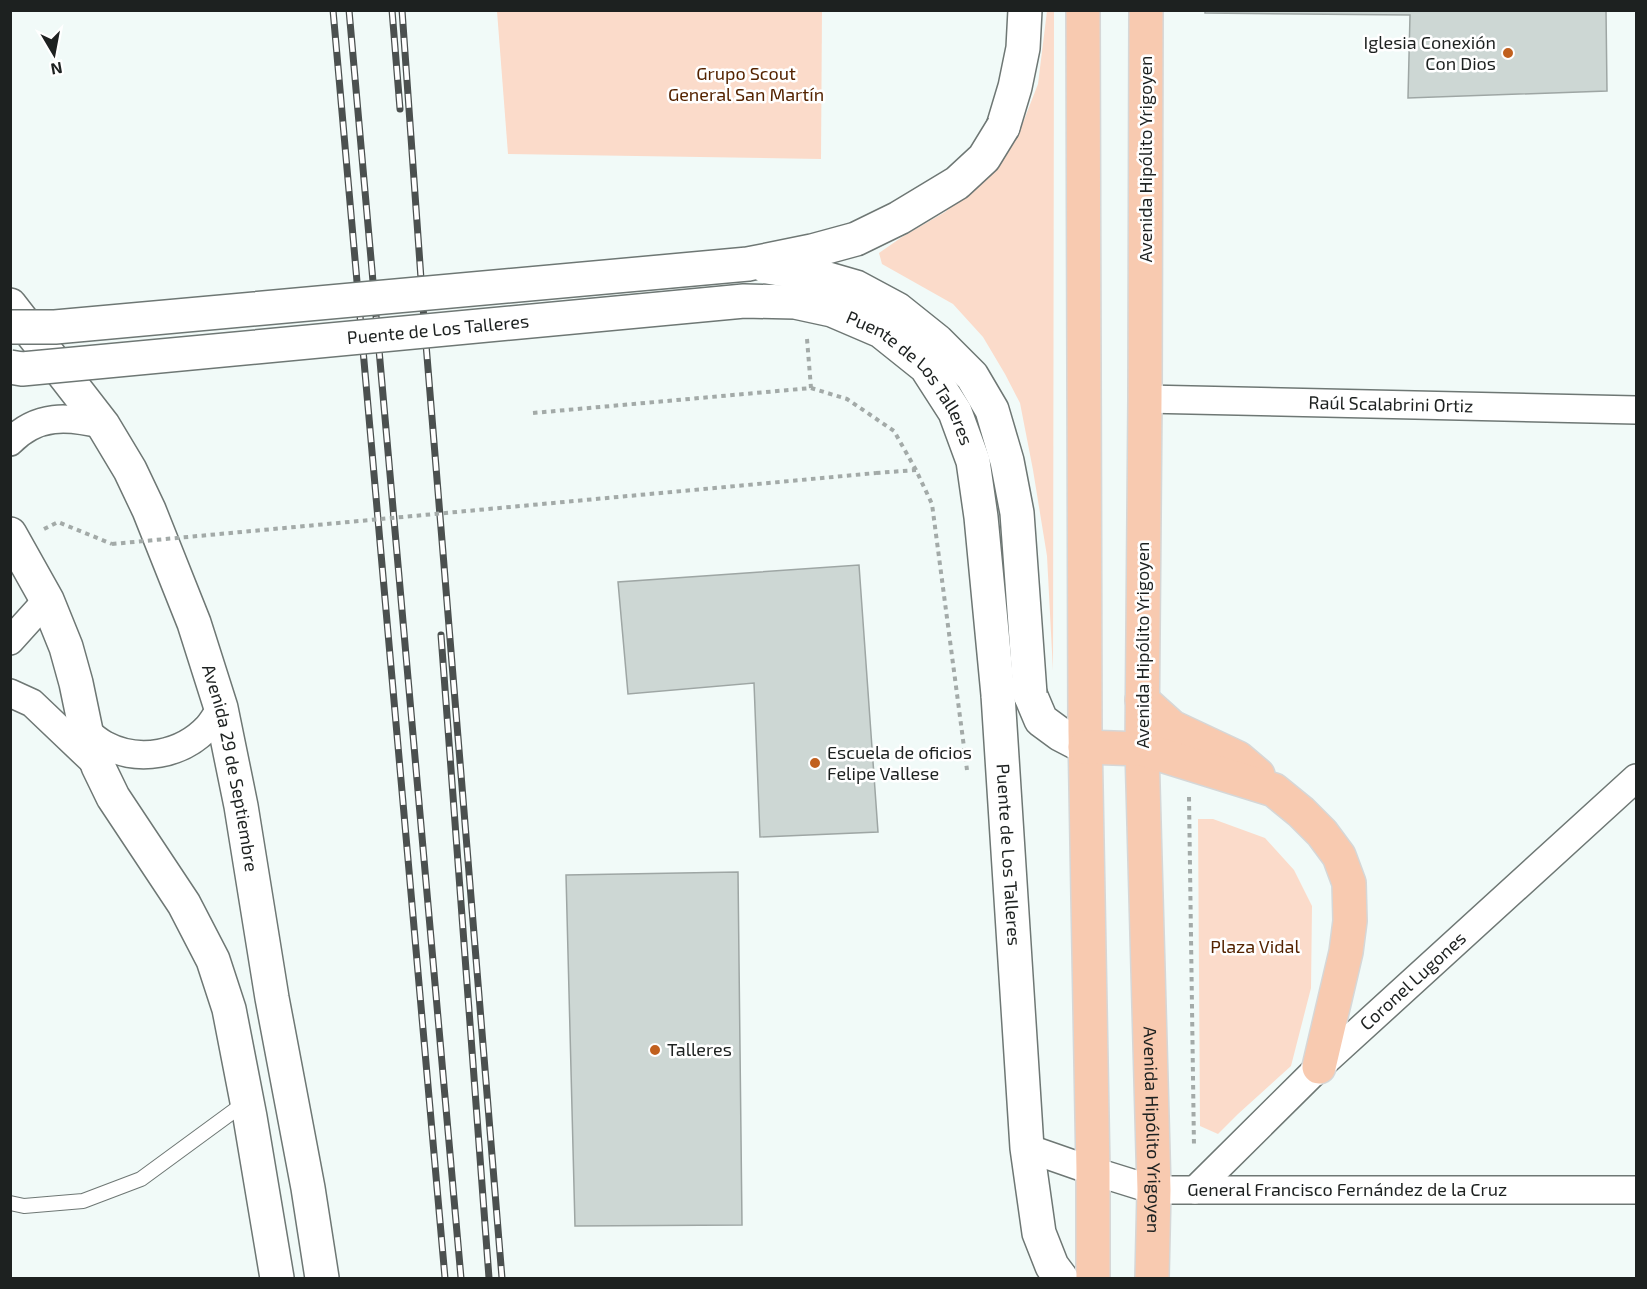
<svg xmlns="http://www.w3.org/2000/svg" width="1647" height="1289" viewBox="0 0 1647 1289" font-family="'Exo 2',sans-serif">
	<style>
		.green { fill: #fbdbca }
		.building { fill: #cdd7d4; stroke: #9ea6a4; stroke-width: 1.5 }
		.lines { fill: none; stroke-linecap: round; stroke-linejoin: round }
		.lane-casing { stroke: #6e7774; stroke-width: 16 }
		.street-casing { stroke: #6e7774; stroke-width: 30 }
		.secondary-casing { stroke: #6e7774; stroke-width: 36 }
		.primary-casing { stroke: #d6d7d7; stroke-width: 36 }
		.path { stroke: #a3aaa8; stroke-width: 4; stroke-dasharray: 4.5 4.5; stroke-linecap: butt }
		.lane { stroke: #fff; stroke-width: 14 }
		.street { stroke: #fff; stroke-width: 27 }
		.secondary { stroke: #fff; stroke-width: 33 }
		.primary { stroke: #f8cab0; stroke-width: 33 }
		.rail-casing { stroke: #4b504f; stroke-width: 7 }
		.rail { stroke: #fff; stroke-width: 4.5; stroke-dasharray: 14; stroke-linecap: butt }
		.secondary-bridge-casing { stroke: #6e7774; stroke-width: 36; stroke-linecap: butt }
		.path-bridge { stroke: #a3aaa8; stroke-width: 4; stroke-dasharray: 4.5 4.5; stroke-linecap: butt }
		.secondary-bridge { stroke: #fff; stroke-width: 33 }
		.poi-dot { fill: #c1601e; stroke: #fff; stroke-width: 2 }
		.labels { text-anchor: middle; stroke-width: 5; stroke-linejoin: round; paint-order: stroke }
		.poi-label { font-size: 18px; fill: #1d2120; stroke: #fff; text-anchor: start }
		.park-label { font-size: 18px; fill: #542300; stroke: #fff }
		.street-label { font-size: 18px; fill: #1d2120; stroke: #fff }
	</style>
	<rect width="100%" height="100%" fill="#f1faf8"/>
	<g class="green">
		<polygon points="497,11 822,11 821,159 508,154"/>
		<polygon points="1047,11 1054,11 1053,671 1047,556 1033,470 1020,403 1005,374 983,337 953,304 882,264 879,253 902,237 945,212 982,181 1005,158 1024,120 1038,84"/>
		<polygon points="1198,819 1213,819 1265,838 1294,870 1312,906 1311,988 1291,1066 1238,1114 1218,1134 1200,1126"/>
	</g>
	<g class="building">
		<polygon points="1205,10 1606,10 1607,91 1408,98 1410,15 1205,13"/>
		<polygon points="859,565 878,832 760,837 754,683 628,694 618,582"/>
		<polygon points="738,872 742,1225 575,1226 566,875"/>
	</g>
	<g class="lines">
		<g class="lane-casing">
			<polyline id="lane" points="10,1203 24,1206 83,1201 141,1179 246,1102"/>
		</g>
		<g class="street-casing">
			<g id="street">
				<path id="s1" d="M1145 399 1636 410"/>
				<path d="M10 442C37 414 68 416 103 425"/>
				<polyline points="10,641 47,600"/>
				<polyline points="10,693 32,703 94,762"/>
				<path d="M86 731C92 736 98 741 105 745 139 763 182 755 208 727 213 721 217 714 221 708"/>
				<path id="s2" d="M1027 1148 1093 1171 1154 1190H1636"/>
				<path id="s3" d="M1195 1190 1319 1067 1636 778"/>
			</g>
		</g>
		<g class="secondary-casing">
			<g id="secondary">
				<polyline points="1003,127 1015,87 1023,48 1025,10"/>
				<path id="s4" d="M10 305 103 425 130 470 149 510 194 623 221 708 241 806 272 998 308 1188 322 1278"/>
				<polyline points="10,534 47,600 66,647 76,683 86,731 98,766 113,797 184,904 213,960 229,1009 250,1117 277,1278"/>
				<polyline points="1030,694 1041,720 1060,734 1085,747"/>
				<path id="s5" d="M998 695 1027 1148 1039 1233 1052 1266 1061 1278"/>
			</g>
		</g>
		<g class="primary-casing">
			<g id="primary">
				<polyline points="1083,10 1085,732 1093,1171 1093,1278"/>
				<path id="s6" d="M1146 10 1145 399 1142 749 1154 1190 1152 1278"/>
				<polyline points="1142,700 1172,727 1238,758 1258,775"/>
				<polyline points="1085,747 1142,749 1274,790 1301,812 1322,833 1339,856 1349,883 1350,921 1346,952 1319,1067"/>
			</g>
		</g>
		<g class="path">
			<polyline points="807,339 811,388"/>
			<polyline points="533,413 811,388 847,399 894,431 916,470 932,504 967,770"/>
			<polyline points="876,473 916,470"/>
			<polyline points="44,529 58,522 112,544"/>
			<polyline points="1189,797 1194,1147"/>
		</g>
		<use href="#lane" class="lane"/>
		<use href="#street" class="street"/>
		<use href="#secondary" class="secondary"/>
		<use href="#primary" class="primary"/>
		<g class="rail-casing">
			<g id="rail">
				<polyline points="333,10 445,1278"/>
				<polyline points="349,10 461,1278"/>
				<polyline points="392,10 400,109"/>
				<polyline points="402,10 423,307 502,1278"/>
				<polyline points="441,635 489,1278"/>
			</g>
		</g>
		<use href="#rail" class="rail"/>
		<g class="secondary-bridge-casing">
			<g id="secondary-bridge">
				<polyline points="767,267 811,274 856,287 897,309 937,341 972,376 992,410 1007,461 1017,513 1030,694"/>
				<polyline points="10,327 55,327 748,264 812,251 856,239 899,218 957,183 984,158 1003,127"/>
				<path id="s7" d="M10 367 22 369 744 301 795 302 832 310 881 331 926 367 955 412 973 461 981 517 998 695"/>
			</g>
		</g>
		<polyline class="path-bridge" points="112,544 876,473"/>
		<use href="#secondary-bridge" class="secondary-bridge"/>
	</g>
	<g class="poi-dot">
		<circle cx="1508" cy="53" r="6"/>
		<circle cx="815" cy="763" r="6"/>
		<circle cx="655" cy="1050" r="6"/>
	</g>
	<g class="labels">
		<g class="poi-label">
			<text x="1496" y="49" text-anchor="end">Iglesia Conexión<tspan x="1496" dy="21">Con Dios</tspan></text>
			<text x="827" y="759">Escuela de oficios<tspan x="827" dy="21">Felipe Vallese</tspan></text>
			<text x="667" y="1056">Talleres</text>
		</g>
		<g class="park-label">
			<text x="746" y="80">Grupo Scout<tspan x="746" dy="21">General San Martín</tspan></text>
			<text x="1255" y="953">Plaza Vidal</text>
		</g>
		<g class="street-label">
			<text transform="translate(1146 159) rotate(-90)" y="6">Avenida Hipólito Yrigoyen</text>
			<text dy="6" stroke="none"><textPath href="#s7" startOffset="430">Puente de Los Talleres</textPath></text>
			<text dy="6" stroke="none"><textPath href="#s7" startOffset="934">Puente de Los Talleres</textPath></text>
			<text dy="6" stroke="none"><textPath href="#s1" startOffset="246">Raúl Scalabrini Ortiz</textPath></text>
			<text transform="translate(1143 645) rotate(-90)" y="6">Avenida Hipólito Yrigoyen</text>
			<text dy="6" stroke="none"><textPath href="#s4" startOffset="520">Avenida 29 de Septiembre</textPath></text>
			<text dy="6" stroke="none"><textPath href="#s5" startOffset="160">Puente de Los Talleres</textPath></text>
			<text dy="6" stroke="none"><textPath href="#s3" startOffset="302">Coronel Lugones</textPath></text>
			<text dy="6" stroke="none"><textPath href="#s6" startOffset="1120">Avenida Hipólito Yrigoyen</textPath></text>
			<text dy="6" stroke="none"><textPath href="#s2" startOffset="327">General Francisco Fernández de la Cruz</textPath></text>
		</g>
	</g>
	<rect width="1647" height="1289" fill="none" stroke="#1d2120" stroke-width="24"/>
	<g transform="translate(54 54) rotate(170)" stroke="#ffffff" stroke-width="4.5" paint-order="stroke">
	<path d="M0-4.5L10 22L0 15L-10 22Z" fill="#1d2120"/>
	<text y="-9" font-size="16" font-weight="bold" text-anchor="middle" fill="#1d2120">N</text>
	</g>
</svg>
